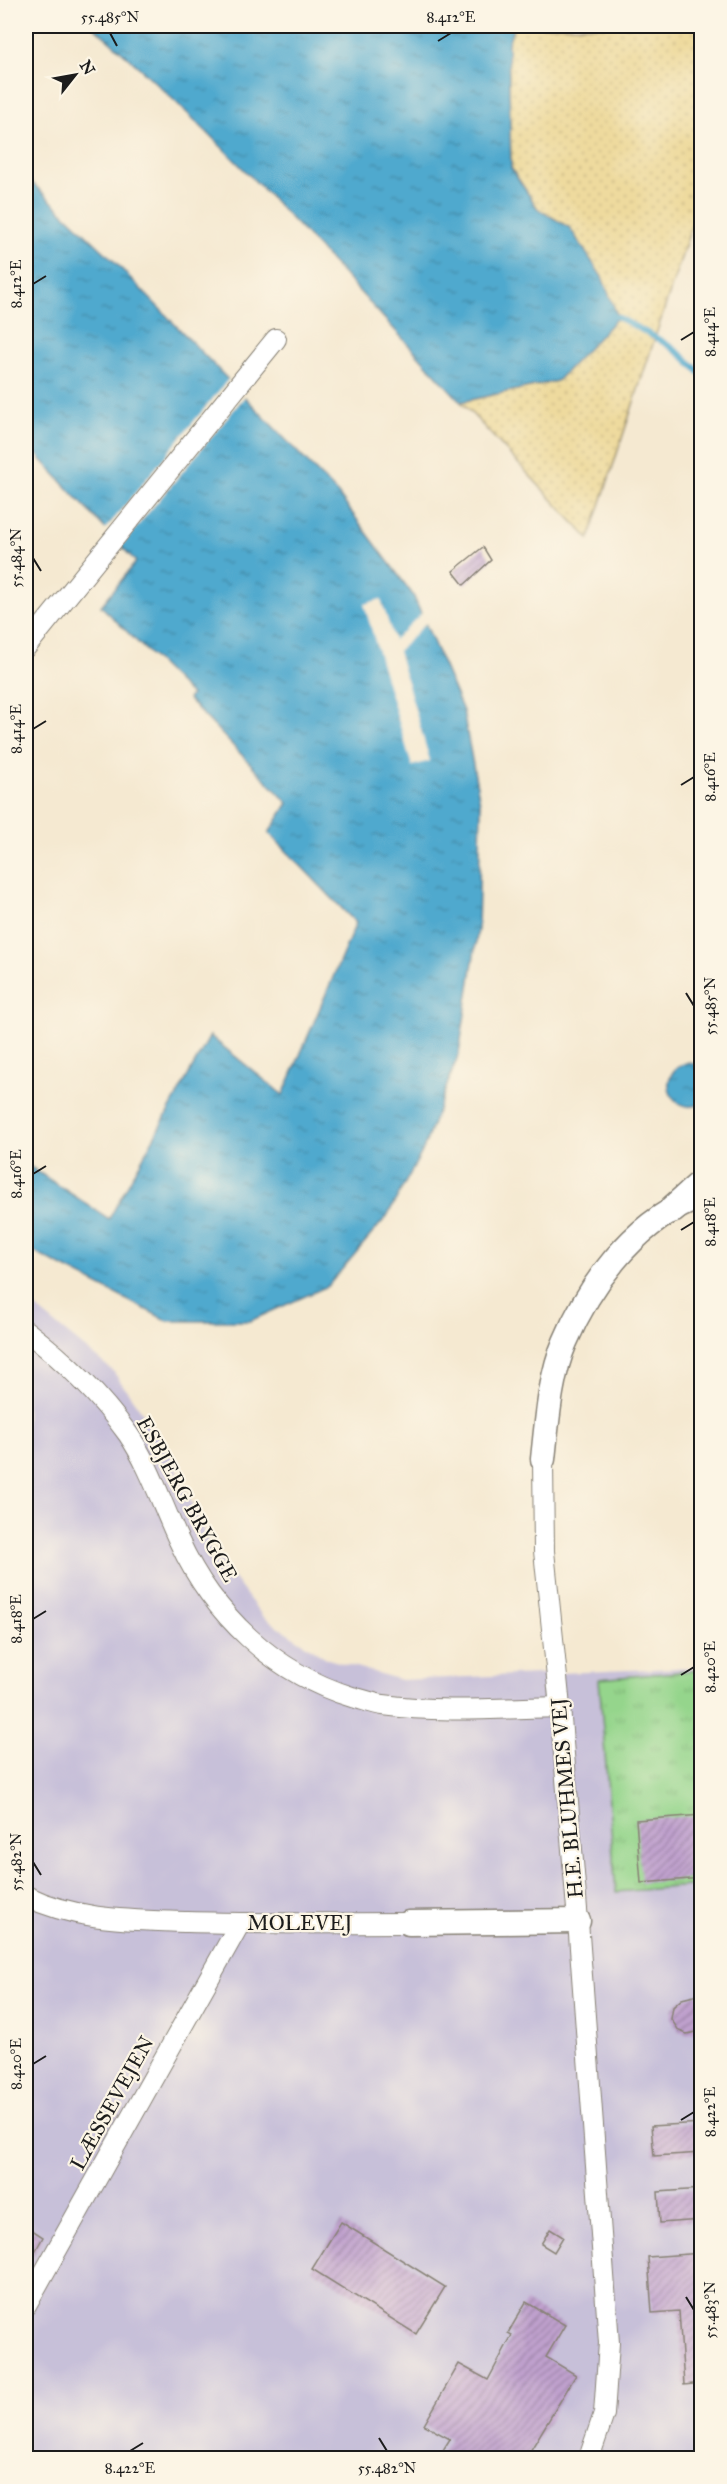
<svg xmlns="http://www.w3.org/2000/svg" width="727" height="2484" viewBox="0 0 727 2484" font-family="'IM FELL Great Primer',serif">
	<style>
		.industrial { fill: #c7c0d9 }
		.grass { fill: url(#grass-tufts); stroke: #587854; stroke-width: 1.5 }
		.sand { fill: url(#sand-dots); stroke: #857b5d; stroke-width: 1.5 }
		.water { fill: url(#water-ripples); stroke: #366275; stroke-width: 1.5 }
		.pier { fill: #f5e9d1 }
		.lines { fill: none; stroke-linecap: round; stroke-linejoin: round }
		.stream { stroke: #50a9ce; stroke-width: 6 }
		.building { fill: url(#building-hatch) }
		.minor-casing { stroke: #888276; stroke-width: 22 }
		.tertiary-casing { stroke: #888276; stroke-width: 27 }
		.secondary-casing { stroke: #888276; stroke-width: 30 }
		.minor { stroke: #fff; stroke-width: 20 }
		.tertiary { stroke: #fff; stroke-width: 24 }
		.secondary { stroke: #fff; stroke-width: 27 }
		.ticks { fill: none; stroke: #1c1c1c; stroke-width: 2 }
		.labels { text-anchor: middle; stroke-width: 4.5; stroke-linejoin: round; paint-order: stroke }
		.street-label { font-size: 21px; fill: #1c1c1c; stroke: #fcf5e5 }
		.neatline { fill: none; stroke: #1c1c1c; stroke-width: 2 }
		.ticks-label { font-size: 15px; text-anchor: middle; fill: #1c1c1c }
	</style>
	<defs>
		<pattern id="grass-tufts" width="24" height="20" patternUnits="userSpaceOnUse" patternTransform="scale(1.5)"><rect width="24" height="20" fill="#95d58c"/><path d="M3 7l-1-3M5 7V3M7 7l1-3M15 17l-1-3M17 17v-4M19 17l1-3" fill="none" stroke="#80b678"/></pattern>
		<pattern id="sand-dots" width="8" height="8" patternUnits="userSpaceOnUse" patternTransform="scale(1.5)"><rect width="8" height="8" fill="#eeda9e"/><path d="M2 2h.1M6 6h.1" fill="none" stroke="#ccba88" stroke-width="1.8" stroke-linecap="round"/></pattern>
		<pattern id="water-ripples" width="26" height="14" patternUnits="userSpaceOnUse" patternTransform="scale(1.5)"><rect width="26" height="14" fill="#50a9ce"/><path d="M2 4q2-2 4 0t4 0M15 11q2-2 4 0t4 0" fill="none" stroke="#4289a6"/></pattern>
		<pattern id="building-hatch" width="6" height="6" patternUnits="userSpaceOnUse" patternTransform="scale(1.5)"><rect width="6" height="6" fill="#c0a1ce"/><path d="M-1 1l2-2M0 6l6-6M5 7l2-2" fill="none" stroke="#9b82a6"/></pattern>
	</defs>
	<rect width="100%" height="100%" fill="#fcf5e5"/>
	<filter id="ink" filterUnits="userSpaceOnUse"><feTurbulence type="fractalNoise" baseFrequency=".0167" numOctaves="2"/><feDisplacementMap in="SourceGraphic" scale="12" xChannelSelector="R" yChannelSelector="G"/><feConvolveMatrix kernelMatrix="1 2 1 2 8 2 1 2 1" color-interpolation-filters="sRGB"/></filter>
	<filter id="wash" filterUnits="userSpaceOnUse"><feTurbulence type="fractalNoise" baseFrequency=".008" numOctaves="4" result="noise"/><feDisplacementMap in="SourceGraphic" scale="24" xChannelSelector="R" yChannelSelector="G"/><feGaussianBlur stdDeviation="1.35" result="paint"/><feColorMatrix in="noise" values="0 0 0 0 0 0 0 0 0 0 0 0 0 0 0 0 0 1.4 0 .05"/><feComposite in="paint" operator="in"/></filter>
	<g filter="url(#wash)">
		<rect width="100%" height="100%" fill="#f5e9d1"/>
		<polygon class="industrial" points="26,1300 113,1371 168,1449 211,1548 263,1617 328,1659 401,1680 701,1667 701,2458 26,2458"/>
		<polygon class="grass" points="701,1670 701,1885 616,1892 599,1679"/>
		<polygon class="sand" points="514,26 701,26 701,197 589,539 461,402 557,381 570,228 538,209 511,168 508,43"/>
		<g class="water">
			<path d="M93 26H514L508 43 511 168 538 209 570 228 602 277 618 317 557 381 461 402C342 273 225 141 93 26Z"/>
			<polygon points="26,177 112,259 338,494 413,595 463,711 481,808 478,929 459,1053 423,1150 387,1216 328,1286 250,1321 168,1321 26,1248 26,1164 109,1219 210,1036 283,1095 356,923 269,833 288,803 188,699 191,695 101,606 136,562 26,443"/>
			<path d="M689 1062 701 1066V1104C670 1117 653 1072 689 1062Z"/>
		</g>
		<g class="pier">
			<polygon points="230,377 247,394 119,548 104,531"/>
			<polygon points="381,599 394,640 423,612 428,621 398,651 430,761 412,766 364,604"/>
		</g>
		<g class="lines">
			<path class="stream" d="M618 317C653 337 673 343 702 375"/>
		</g>
		<g id="blocks">
			<g class="building">
				<polygon points="483,547 491,560 464,585 453,571"/>
				<polygon points="702,1815 702,1878 641,1883 636,1820"/>
				<polygon points="702,1994 702,2031 687,2034 679,2031 671,2019 673,2007 682,1999"/>
				<polygon points="702,2123 702,2153 654,2156 651,2126"/>
				<polygon points="702,2189 702,2220 660,2223 658,2192"/>
				<polygon points="341,2222 445,2287 416,2334 312,2269"/>
				<polygon points="26,2226 43,2237 26,2268"/>
				<polygon points="550,2229 563,2237 554,2252 541,2244"/>
				<polygon points="702,2253 702,2383 684,2385 679,2311 652,2313 648,2257"/>
				<polygon points="526,2302 565,2325 546,2357 576,2375 526,2458 438,2458 450,2439 424,2425 459,2364 488,2380 512,2335 508,2333"/>
			</g>
		</g>
	</g>
	<g filter="url(#ink)">
		<use href="#blocks" fill-opacity="0" stroke="#888276" stroke-width="1.5"/>
		<g class="lines">
			<g class="minor-casing">
				<g id="minor">
					<polyline points="26,647 276,339"/>
					<path d="M26 1331C64 1360 100 1395 128 1434 150 1466 162 1505 179 1541 213 1615 274 1673 352 1697 362 1699 373 1704 383 1705 442 1713 501 1708 560 1707"/>
					<polyline points="543,1459 544,1551 560,1707 578,1921 609,2343 604,2414 589,2458"/>
					<path d="M26 1896C77 1921 132 1920 188 1922 261 1924 335 1923 409 1923"/>
					<polyline points="26,2305 240,1923"/>
				</g>
			</g>
			<g class="tertiary-casing">
				<g id="tertiary">
					<path d="M543 1459C547 1423 550 1376 565 1342 589 1285 632 1226 690 1201"/>
					<polyline points="409,1923 578,1921"/>
				</g>
			</g>
			<g class="secondary-casing">
				<polyline id="secondary" points="673,1209 702,1183"/>
			</g>
			<use href="#minor" class="minor"/>
			<use href="#tertiary" class="tertiary"/>
			<use href="#secondary" class="secondary"/>
		</g>
	</g>
	<path class="ticks" d="M110 33 117 46M438 41 451 33M33 284 46 276M681 340 694 332M33 558 41 571M33 729 46 721M681 785 694 777M686 993 694 1006M33 1174 46 1166M681 1230 694 1222M33 1619 46 1611M681 1675 694 1667M33 1862 41 1875M33 2064 46 2056M681 2120 694 2112M686 2297 694 2310M379 2438 387 2451M130 2451 143 2443"/>
	<g class="labels">
		<g class="street-label">
			<text transform="translate(187 1499) rotate(61)" y="7">ESBJERG BRYGGE</text>
			<text transform="translate(567 1798) rotate(-95)" y="7">H.E. BLUHMES VEJ</text>
			<text x="300" y="1930">MOLEVEJ</text>
			<text transform="translate(112 2103) rotate(-61)" y="7">LÆSSEVEJEN</text>
		</g>
	</g>
	<rect width="727" height="2484" fill="none" stroke="#fcf5e5" stroke-width="66"/>
	<g transform="translate(75 75) rotate(59)" stroke="#fcf5e5" stroke-width="4.5" paint-order="stroke">
	<path d="M0-4.5L10 22L0 15L-10 22Z" fill="#1c1c1c"/>
	<text y="-9" font-size="16" font-weight="bold" text-anchor="middle" fill="#1c1c1c">N</text>
	</g>
	<rect x="33" y="33" width="661" height="2418" class="neatline"/>
	<g class="ticks-label">
		<text x="110" y="22">55.485°N</text>
		<text x="451" y="22">8.412°E</text>
		<text transform="translate(16 284) rotate(-90)" y="5">8.412°E</text>
		<text transform="translate(710 332) rotate(-90)" y="5">8.414°E</text>
		<text transform="translate(16 558) rotate(-90)" y="5">55.484°N</text>
		<text transform="translate(16 729) rotate(-90)" y="5">8.414°E</text>
		<text transform="translate(710 777) rotate(-90)" y="5">8.416°E</text>
		<text transform="translate(710 1006) rotate(-90)" y="5">55.485°N</text>
		<text transform="translate(16 1174) rotate(-90)" y="5">8.416°E</text>
		<text transform="translate(710 1222) rotate(-90)" y="5">8.418°E</text>
		<text transform="translate(16 1619) rotate(-90)" y="5">8.418°E</text>
		<text transform="translate(710 1667) rotate(-90)" y="5">8.420°E</text>
		<text transform="translate(16 1862) rotate(-90)" y="5">55.482°N</text>
		<text transform="translate(16 2064) rotate(-90)" y="5">8.420°E</text>
		<text transform="translate(710 2112) rotate(-90)" y="5">8.422°E</text>
		<text transform="translate(710 2310) rotate(-90)" y="5">55.483°N</text>
		<text x="130" y="2473">8.422°E</text>
		<text x="387" y="2473">55.482°N</text>
	</g>
</svg>
